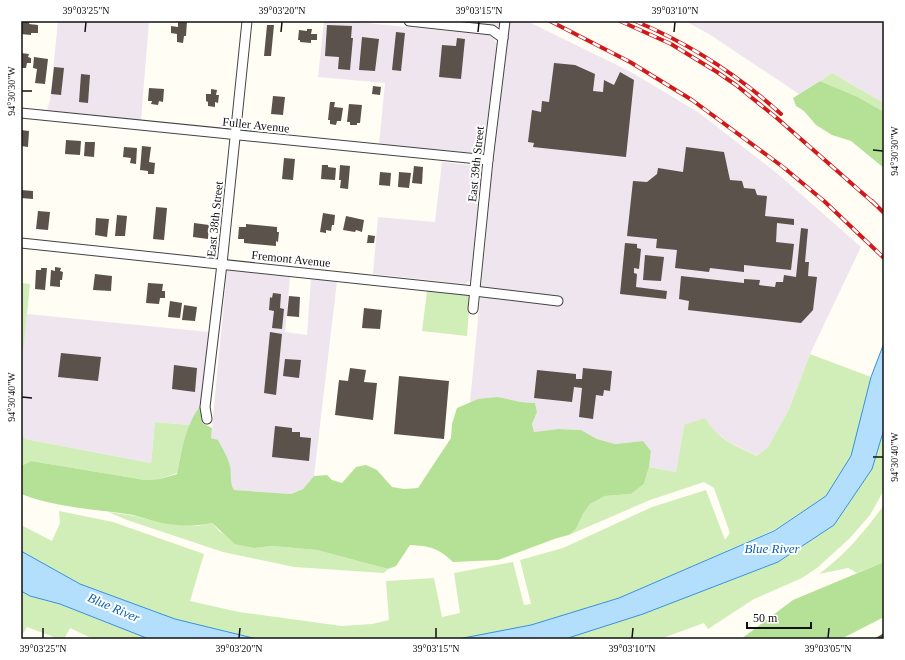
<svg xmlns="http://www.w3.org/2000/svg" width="905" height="660" viewBox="0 0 905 660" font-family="'Times New Roman',serif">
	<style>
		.industrial { fill: #efe5ef }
		.green { fill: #d2eeb8 }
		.forest { fill: #b5e196 }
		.water { fill: #b3defc; stroke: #3391da }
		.building { fill: #5a524b }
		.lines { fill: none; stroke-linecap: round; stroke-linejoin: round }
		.minor-casing { stroke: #434343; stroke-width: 11 }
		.minor { stroke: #fff; stroke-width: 9 }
		.rail-casing { stroke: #d0191b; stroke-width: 4 }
		.rail { stroke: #fff; stroke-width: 2.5; stroke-dasharray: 8; stroke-linecap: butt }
		.ticks { fill: none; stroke: #101010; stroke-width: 1.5 }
		.labels { text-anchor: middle; stroke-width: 4; stroke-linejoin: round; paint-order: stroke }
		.street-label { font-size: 12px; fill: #101010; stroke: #fff }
		.water-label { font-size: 13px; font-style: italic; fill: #0c62b0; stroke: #fff }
		.neatline { fill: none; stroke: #101010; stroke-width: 1.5 }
		.ticks-label { font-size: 10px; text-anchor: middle; fill: #101010 }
	</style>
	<rect width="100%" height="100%" fill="#fffdf4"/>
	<g class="industrial">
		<polygon points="58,21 149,21 141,120 47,110 50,100"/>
		<polygon points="324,21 346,21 489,35 494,39 497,44 484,147 480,152 474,153 379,145 385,83 318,77"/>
		<polygon points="457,21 500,21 499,27"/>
		<polygon points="510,21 527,21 629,71 698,112 778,174 861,247 810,354 789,409 768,447 757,456 729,442 713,430 684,425 676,472 649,467 651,451 642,441 615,444 597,439 581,430 558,429 534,432 532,424 537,412 535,403 521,402 498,397 470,402 492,175"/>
		<polygon points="685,21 884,21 884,103 832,73 799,94 709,34"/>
		<polygon points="442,162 479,166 482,171 470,281 465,284 373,274 378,217 435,222"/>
		<polygon points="227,270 290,277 285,332 307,335 311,279 337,281 314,476 303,489 291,494 234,490 231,483 230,465 211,438"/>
		<polygon points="27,314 209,332 201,405 197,410 190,425 155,422 151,463 25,439 21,434 21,363"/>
	</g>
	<g class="green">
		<polygon points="832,73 884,103 884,112 858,97 820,81"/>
		<polygon points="21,283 30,284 22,363 21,363"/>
		<polygon points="427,291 467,294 470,299 467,336 422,331"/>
		<path d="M810 354 871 377 851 456 826 496 774 530 619 598 531 625 458 639H257L175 619 80 584 21 551V525L52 541 60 523 59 511 113 522 204 554 190 601 239 612 342 626 372 624 389 620 386 581 434 578 442 617 460 613 454 573 513 562 524 605 531 604 520 560 563 548 652 507 706 490 725 540 730 533 714 488 704 482 650 500 569 535 576 529 583 514 590 504 605 496 631 494 644 484 649 467 676 472 684 425 705 418C719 440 734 445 757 456L768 447 789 409Z"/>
		<polygon points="155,422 190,425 180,457 177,473 160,479 145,480 31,461 21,466 21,434 25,439 151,463"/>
		<polygon points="884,429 884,490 870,515 850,538 817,568 802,578 754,599 708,629 704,623 660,639 565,639 643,614 779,562 834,525 872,469"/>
		<path d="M884 505V562L857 573 848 568 819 574C846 554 864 532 884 505Z"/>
		<polygon points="108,512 135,516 157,522 198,526 212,523 220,532 254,548 272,546 317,550 388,569 384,573 294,567 223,552 127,520"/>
		<polygon points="21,591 30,596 60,604 149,639 93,639 70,628 64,639 59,639 27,627 21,637"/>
	</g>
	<g class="forest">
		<polygon points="820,81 858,97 884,112 884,168 851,141 832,135 816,125 804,111 796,106 793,98"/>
		<path d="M498 397 521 402 535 403 537 412 532 424 534 432 558 429 581 430 597 439 615 444 643 441 651 451 649 467 644 484 631 494 605 496 590 504 583 514 576 529 569 535 557 538 498 560 453 562C438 548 430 546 410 545L396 566 388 569 317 550 272 546 254 548 235 544 212 523C193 527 176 526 157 522 149 520 141 517 133 515 95 509 57 508 21 494V466L31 461 145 480 160 479 177 474C181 452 187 421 201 405L202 423 212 428 211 438 218 440C222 448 228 457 230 466 232 475 229 481 234 490L291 494 303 489 314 476 327 475 332 480 342 483 356 467 366 465 377 470 392 487 404 489 418 488 451 438 452 424 457 408 478 399Z"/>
		<polygon points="884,562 884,617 841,639 741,639 793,600"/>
	</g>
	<g class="water">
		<polygon points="884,343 884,429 872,469 834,525 778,562 643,614 565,639 458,639 531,625 619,598 774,531 826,496 851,456 871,377"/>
		<polygon points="21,551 80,584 175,619 257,639 149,639 60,604 30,596 21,591"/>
	</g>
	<g class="building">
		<polygon points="21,21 30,21 29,24 38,25 38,33 31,33 31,35 21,34"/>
		<polygon points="178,21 187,21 186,36 184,36 183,43 177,42 177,34 171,33 171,26 178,27"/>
		<polygon points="267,25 274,25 271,56 264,56"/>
		<polygon points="327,25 352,26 351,38 353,38 350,70 338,69 339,57 325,56"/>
		<polygon points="307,29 312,29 311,34 317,34 317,40 311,40 311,43 300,42 300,40 298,40 299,30 307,31"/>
		<polygon points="396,32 405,33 401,71 392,70"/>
		<polygon points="362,37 379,39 375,71 359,70"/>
		<polygon points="457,38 465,39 461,79 439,77 442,45 456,46"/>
		<polygon points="21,53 29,54 28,57 31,58 31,63 27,63 26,68 21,68"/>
		<polygon points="34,57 48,59 45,84 35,83 37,69 33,68"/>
		<polygon points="554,63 575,65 595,74 593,91 603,92 604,80 614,85 620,72 634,80 626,157 533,147 534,143 528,142 532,110 541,112 542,101 549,102"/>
		<polygon points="54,67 64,68 61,95 51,94"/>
		<polygon points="81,74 90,75 88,103 79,102"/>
		<polygon points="373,86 381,87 380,95 372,94"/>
		<polygon points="149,88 164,89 163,102 159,101 158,105 151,104 152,101 148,101"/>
		<polygon points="211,89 217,90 216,95 219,95 218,103 215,102 215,107 208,106 208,102 206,101 206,94 211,94"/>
		<polygon points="273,96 285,97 283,115 271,114"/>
		<polygon points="330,102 335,102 334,107 343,108 341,121 337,121 336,125 330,124 330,120 328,120"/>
		<polygon points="349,104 362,105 360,123 357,123 357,125 350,125 350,122 347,122"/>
		<polygon points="21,130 29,131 28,147 21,146"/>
		<polygon points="66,140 81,141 80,155 65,154"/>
		<polygon points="85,142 95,142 94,157 84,156"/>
		<polygon points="142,146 151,147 149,162 155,163 154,174 148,174 148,171 140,170"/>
		<polygon points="124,147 137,148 136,164 130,163 131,158 123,157"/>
		<polygon points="686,147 724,152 730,180 742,181 744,188 755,189 757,195 767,196 765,216 794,219 794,225 777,223 776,242 794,244 791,270 744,265 744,272 710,268 709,272 675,268 677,250 656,248 657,239 627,236 633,181 647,182 657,174 658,168 683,172"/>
		<polygon points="284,158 295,159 293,180 282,179"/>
		<polygon points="322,165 328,165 328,167 336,168 335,180 321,179"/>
		<polygon points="340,165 350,166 348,189 340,188 341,180 339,180"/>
		<polygon points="414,166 423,167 422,184 412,183"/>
		<polygon points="380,172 391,173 390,186 379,185"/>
		<polygon points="399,172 411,173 409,188 398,187"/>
		<polygon points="21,190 33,191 33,199 21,198"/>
		<polygon points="156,207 167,208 164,240 153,239"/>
		<polygon points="38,211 50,212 48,230 36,229"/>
		<polygon points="323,213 335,215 334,225 332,225 331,231 326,230 326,233 320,232"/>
		<polygon points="117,215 127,216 125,236 115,236"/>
		<polygon points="346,216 364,220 362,232 356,230 355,232 343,230"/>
		<polygon points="96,218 109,219 107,237 95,235"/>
		<polygon points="194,223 209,225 208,239 193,237"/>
		<polygon points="246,224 277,227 277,232 279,232 278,242 276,241 276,246 244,243 244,239 238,239 239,227 246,227"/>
		<polygon points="801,228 808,229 805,262 809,262 808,276 817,277 813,310 801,323 688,310 689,301 679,299 681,276 744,283 744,279 760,280 759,285 775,287 776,282 783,282 784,275 796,277"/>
		<polygon points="368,235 375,236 374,243 367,243"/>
		<polygon points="625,243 637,244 637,248 641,249 639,269 634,268 634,273 637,274 636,287 667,291 666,299 620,294"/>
		<polygon points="645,255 664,257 661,281 643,280"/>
		<polygon points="55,267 61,268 60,271 63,272 62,280 60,280 60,287 50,286 51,270 55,271"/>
		<polygon points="41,268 47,268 45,290 35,289 36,270 41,270"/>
		<polygon points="95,274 112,276 111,291 93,290"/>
		<polygon points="148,283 163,284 162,291 165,291 165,298 160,298 159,304 146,303"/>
		<polygon points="273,293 281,294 280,308 284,309 282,329 272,328 274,311 269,310 270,297 272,298"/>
		<polygon points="289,296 300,297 299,317 287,316"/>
		<polygon points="170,301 182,303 180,318 168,317"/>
		<polygon points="184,305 197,307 195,321 182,320"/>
		<polygon points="364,308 382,310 380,329 362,328"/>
		<polygon points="270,332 282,334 276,395 264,393"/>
		<polygon points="61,353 101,357 98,381 58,377"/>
		<polygon points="285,359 301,360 299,378 283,376"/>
		<polygon points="174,365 197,368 195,392 172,389"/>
		<polygon points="350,368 366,370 364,382 377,383 373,420 335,415 339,380 348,381"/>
		<polygon points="583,368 612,371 610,391 604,390 603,396 596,395 593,419 579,417 582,388 574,387 572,402 534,398 537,370 576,374 576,379 582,379"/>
		<polygon points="399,376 449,381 444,439 394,434"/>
		<polygon points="275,426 292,428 292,432 300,432 300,437 311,438 309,461 272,457"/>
		<polygon points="884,633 884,639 874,639"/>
	</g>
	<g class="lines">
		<g class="minor-casing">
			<g id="minor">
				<polyline points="409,21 492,30 503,38"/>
				<polyline points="21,113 488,160"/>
				<polyline points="21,243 474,291 558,301"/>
				<polyline points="473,309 488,160 505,21"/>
				<polyline points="207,419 205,407 222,264 247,21"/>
			</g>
		</g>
		<use href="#minor" class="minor"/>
		<g class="rail-casing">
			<g id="rail">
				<polyline points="550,21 630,62 692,100 783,167 824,201 884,258"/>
				<polyline points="620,21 671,44 717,72 736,85 778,119 876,205"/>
				<path d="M635 21C688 43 738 75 781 114"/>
				<polyline points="872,201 884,213"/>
			</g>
		</g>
		<use href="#rail" class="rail"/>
	</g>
	<path class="ticks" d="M85 32 86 22M281 32 282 22M478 32 479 22M674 32 675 22M22 91H32M873 150 883 151M22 397 32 398M873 457H883M43 638V628M239 638 240 628M436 638V628M632 638 633 628M828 638 829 628"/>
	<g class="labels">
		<g class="street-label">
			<text transform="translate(256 125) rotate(6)" y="4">Fuller Avenue</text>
			<text transform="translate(476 164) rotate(-84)" y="4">East 39th Street</text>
			<text transform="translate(215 219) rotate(-84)" y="4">East 38th Street</text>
			<text transform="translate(291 259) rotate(6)" y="4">Fremont Avenue</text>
		</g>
		<g class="water-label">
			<text x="772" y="553">Blue River</text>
			<text transform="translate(114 607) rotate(23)" y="5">Blue River</text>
		</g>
	</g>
	<rect width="905" height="660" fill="none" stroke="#ffffff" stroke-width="44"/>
	<path d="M747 622v6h64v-6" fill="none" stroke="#101010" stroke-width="2"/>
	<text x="753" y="622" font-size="12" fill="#101010" stroke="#ffffff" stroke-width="3" paint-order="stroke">50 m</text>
	<rect x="22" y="22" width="861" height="616" class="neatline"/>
	<g class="ticks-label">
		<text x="86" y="14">39°03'25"N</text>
		<text x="282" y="14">39°03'20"N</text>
		<text x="479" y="14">39°03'15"N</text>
		<text x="675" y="14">39°03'10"N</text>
		<text transform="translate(11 91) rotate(-90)" y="4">94°30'30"W</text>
		<text transform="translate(894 151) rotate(-90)" y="4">94°30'30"W</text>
		<text transform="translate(11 397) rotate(-90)" y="4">94°30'40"W</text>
		<text transform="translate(894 457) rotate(-90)" y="4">94°30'40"W</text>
		<text x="43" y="652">39°03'25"N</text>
		<text x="239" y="652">39°03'20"N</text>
		<text x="436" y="652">39°03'15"N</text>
		<text x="632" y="652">39°03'10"N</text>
		<text x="828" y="652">39°03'05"N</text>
	</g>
</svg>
